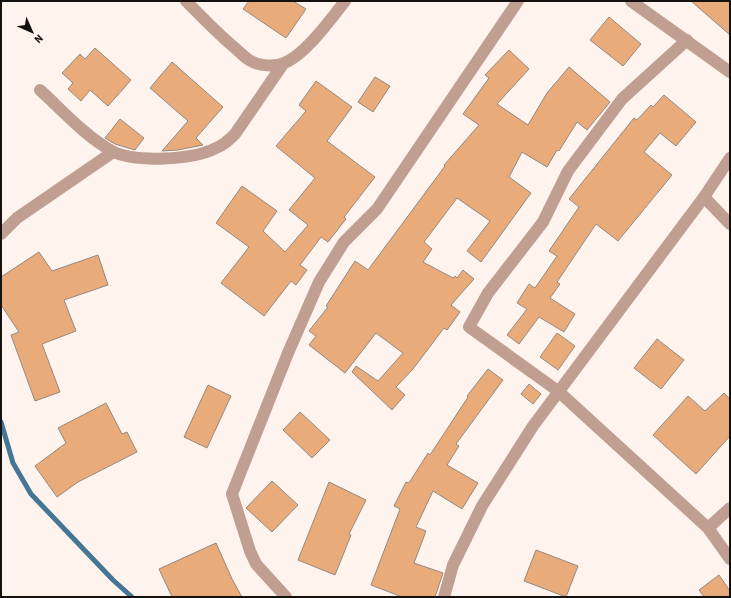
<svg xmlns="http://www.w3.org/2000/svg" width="731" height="598" viewBox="0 0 731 598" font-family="'Source Sans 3',sans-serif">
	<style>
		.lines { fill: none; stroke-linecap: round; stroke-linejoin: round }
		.stream { stroke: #467695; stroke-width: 5 }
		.building { fill: #e9ab7a; stroke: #948981 }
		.minor { stroke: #c09e92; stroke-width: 12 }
		.tertiary { stroke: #c09e92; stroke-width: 12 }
	</style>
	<rect width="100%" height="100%" fill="#fef4ed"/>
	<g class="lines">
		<polyline class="stream" points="1,422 13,463 31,494 113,580 132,597"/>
	</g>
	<g class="building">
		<polygon points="249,1 293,1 306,9 286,38 243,9"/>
		<polygon points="691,1 730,1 730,35"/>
		<polygon points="609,17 641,44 623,66 590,40"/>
		<polygon points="95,48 131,80 108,106 90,90 81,101 68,89 73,83 62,73 80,54 85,59"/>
		<polygon points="509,50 529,69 497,104 528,125 547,93 569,67 610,102 587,130 577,122 559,151 557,150 547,167 522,152 509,177 531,193 481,262 467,251 490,221 457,198 424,242 432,249 423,262 453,278 455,276 457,278 463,270 474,279 451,305 460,312 447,330 444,328 413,369 396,387 405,395 392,410 352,372 356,366 378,381 403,353 376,333 345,373 309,345 316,336 309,331 328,307 326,306 355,261 368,270 445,166 444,165 479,125 463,114 489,78 485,75"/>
		<polygon points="172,62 223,107 196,138 203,145 178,150 162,151 188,121 150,88"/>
		<polygon points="375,77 390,86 373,112 358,102"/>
		<polygon points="316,81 352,107 327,141 375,177 344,217 346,219 328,242 321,237 300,265 307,270 296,285 291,281 264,316 221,283 249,247 216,223 242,186 277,211 263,231 285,252 308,225 289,210 315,178 276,146 306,111 299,105"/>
		<polygon points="664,95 696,122 676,146 660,133 644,152 672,175 618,241 596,224 557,282 560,284 550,298 575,314 564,332 539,317 519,344 507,335 527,309 517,303 529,284 535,288 557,256 549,251 579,207 569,199 634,118 637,120 651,105 653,107"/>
		<polygon points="120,119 144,138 135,150 115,144 105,138"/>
		<polygon points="39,252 52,271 98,255 108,285 64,300 76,331 42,344 60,392 35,401 11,335 19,332 1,305 1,277"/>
		<polygon points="557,333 575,346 558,370 540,357"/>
		<polygon points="657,339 684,360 661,389 634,368"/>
		<polygon points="488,369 503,380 456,444 459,446 447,465 478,483 462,509 433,491 416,527 426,531 414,563 443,573 435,597 402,597 371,585 400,509 394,506 406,482 409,483 428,453 430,455 468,397 467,396"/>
		<polygon points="529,384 541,394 533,404 521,394"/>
		<polygon points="208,385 231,396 207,448 184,437"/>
		<polygon points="724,393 730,399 730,436 696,474 653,435 688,396 705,411"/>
		<polygon points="106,403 122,434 127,432 137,452 78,482 57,497 35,466 66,443 58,428"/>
		<polygon points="300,412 330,440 312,458 283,430"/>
		<polygon points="272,481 298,505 272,532 246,508"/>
		<polygon points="329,482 366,500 349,534 351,535 335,575 298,560"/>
		<polygon points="216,543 232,579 242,597 172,597 159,569"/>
		<polygon points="536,550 578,566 566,597 524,581"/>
		<polygon points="719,575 730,591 730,597 704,597 699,590"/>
	</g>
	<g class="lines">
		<g class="minor">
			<path d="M186 1C202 17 217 33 235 48 240 52 245 58 251 61 259 66 275 67 284 63 305 55 331 19 345 1"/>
			<polyline points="631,1 730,72"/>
			<polyline points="687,40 622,99 568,171 543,222 488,293 469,327 558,391 708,528 730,559"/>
			<path d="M40 90C62 110 86 137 112 151 135 163 193 160 216 148 224 145 229 140 235 134L283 64"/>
			<polyline points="704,197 730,224"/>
			<polyline points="1,234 17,218 113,152"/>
			<polyline points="708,528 730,508"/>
			<polyline points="286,597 256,564 250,551 232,494 288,353 319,282 344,242 377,209 518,1"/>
		</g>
		<polyline class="tertiary" points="444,597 453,565 482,506 533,426 704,197 730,158"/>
	</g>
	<rect width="731" height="598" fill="none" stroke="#15110e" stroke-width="4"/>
	<g transform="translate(32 32) rotate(135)" stroke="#fef4ed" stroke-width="3" paint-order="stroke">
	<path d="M0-3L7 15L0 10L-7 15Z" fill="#15110e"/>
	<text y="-6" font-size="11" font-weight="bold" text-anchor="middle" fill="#15110e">N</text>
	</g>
</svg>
